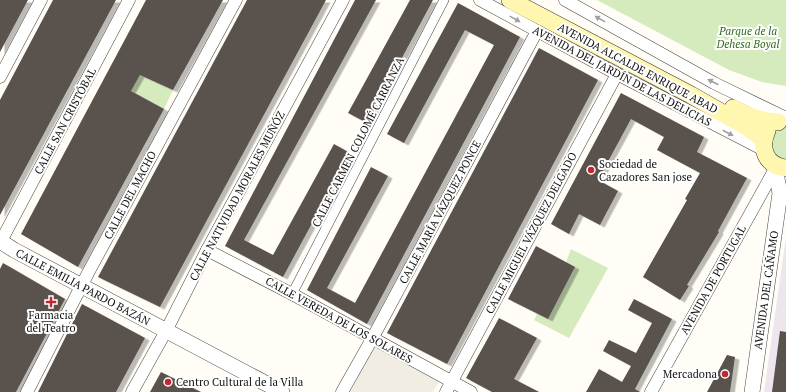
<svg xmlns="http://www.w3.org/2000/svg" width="786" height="392" viewBox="0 0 786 392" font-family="'PT Serif',serif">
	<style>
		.industrial { fill: #eee6ef }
		.green { fill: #d5ebbd }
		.plaza { fill: #f1ede2 }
		.building { fill: #5a524d; filter: url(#shadow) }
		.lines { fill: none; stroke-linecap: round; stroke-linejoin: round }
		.pedestrian-casing { stroke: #444; stroke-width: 10 }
		.minor-casing { stroke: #444; stroke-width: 13 }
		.tertiary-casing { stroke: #444; stroke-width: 16 }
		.secondary-casing { stroke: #333; stroke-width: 18 }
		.pedestrian { stroke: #fff; stroke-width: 9 }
		.minor { stroke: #fff; stroke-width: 12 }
		.tertiary { stroke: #fff; stroke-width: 15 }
		.secondary { stroke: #fff6b0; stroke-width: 17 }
		.oneway { fill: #a0a0a0 }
		.poi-dot { fill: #c4262e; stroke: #fff; stroke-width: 1.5 }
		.labels { text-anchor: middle; stroke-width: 4; stroke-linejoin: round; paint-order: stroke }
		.park-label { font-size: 11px; font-style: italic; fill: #2f6b1f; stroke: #fff }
		.street-label { font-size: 11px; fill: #111; stroke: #fff }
		.poi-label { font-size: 11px; fill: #111; stroke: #fff; text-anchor: start }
	</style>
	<defs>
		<filter id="shadow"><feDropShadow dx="4.5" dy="2.5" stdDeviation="0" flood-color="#0004"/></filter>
	</defs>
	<rect width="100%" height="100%" fill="#fffdf5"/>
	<polygon class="industrial" points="786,237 786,392 764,392"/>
	<g class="green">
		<polygon points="597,0 786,0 786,86 762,82 729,70"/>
		<polygon points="140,75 173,90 164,109 131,91"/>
		<polygon points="786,126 786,159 778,157 774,154 770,139 776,130"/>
		<polygon points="571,249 608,268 569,338 534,320 537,314 548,319 575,267 566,262"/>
	</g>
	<polygon class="plaza" points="378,347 440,380 433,392 350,392 374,348"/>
	<g class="building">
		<polygon points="0,0 28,0 0,52"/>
		<polygon points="53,0 116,0 0,215 0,100"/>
		<polygon points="146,0 223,0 173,90 140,75 131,91 164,109 78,267 21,234"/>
		<polygon points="247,0 326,0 160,307 98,277"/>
		<polygon points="355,0 376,0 244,240 273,255 334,144 350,153 283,277 225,246"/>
		<polygon points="410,0 433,0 367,123 348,113"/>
		<polygon points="458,3 520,37 367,324 307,290 371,167 388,176 327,288 355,303 494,45 465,30 404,143 387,134"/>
		<polygon points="539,48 598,80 447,364 387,333"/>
		<polygon points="621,93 704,137 697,152 747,178 718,231 719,232 687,285 689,286 680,300 643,277 687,200 685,199 700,173 657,150 664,137 631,119 598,180 618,191 600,225 579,214 569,234 551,224"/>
		<polygon points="536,246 575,267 548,319 508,299"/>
		<polygon points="3,263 65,299 16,392 0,392 0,269"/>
		<polygon points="634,299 672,319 635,389 640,392 586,392 599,369 622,382 631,366 603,351 609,340 636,353 652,323 628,310"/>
		<polygon points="82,304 145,338 116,392 38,392"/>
		<polygon points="499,318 537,338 514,379 539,392 492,392 466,378"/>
		<polygon points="780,331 786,332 786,392 772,392"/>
		<polygon points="727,355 735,357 730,392 707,392"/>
		<polygon points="161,372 201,392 150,392"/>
	</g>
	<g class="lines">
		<g class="pedestrian-casing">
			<polyline id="pedestrian" points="292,294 444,0"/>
		</g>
		<g class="minor-casing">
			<g id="minor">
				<polyline points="480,0 617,74 764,150"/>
				<polyline points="565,0 714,83 786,118"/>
				<polyline points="0,77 41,0"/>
				<polyline points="0,243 129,0"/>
				<polyline points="207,250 292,294 471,392"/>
				<polyline points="27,392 88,273 236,0"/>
				<polyline points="132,392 166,331 207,250 343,0"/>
				<polyline points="342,392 372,339 537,31"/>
				<polyline points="446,392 617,74"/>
				<polyline points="651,392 775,169"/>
			</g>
		</g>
		<g class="tertiary-casing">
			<g id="tertiary">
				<polyline points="0,241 14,250 282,392"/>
				<polyline points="752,392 780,193 775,169 776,165"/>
			</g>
		</g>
		<g class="secondary-casing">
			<g id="secondary">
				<polyline points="510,0 691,95 747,127 764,140"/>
				<path d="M733 108C749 116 760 121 778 122"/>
				<path d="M767 131C759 148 766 166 786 168"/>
			</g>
		</g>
		<use href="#pedestrian" class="pedestrian"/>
		<use href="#minor" class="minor"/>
		<use href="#tertiary" class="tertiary"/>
		<use href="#secondary" class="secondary"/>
	</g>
	<defs><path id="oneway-solid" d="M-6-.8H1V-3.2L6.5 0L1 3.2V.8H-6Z"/></defs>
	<g class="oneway">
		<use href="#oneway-solid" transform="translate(515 19) rotate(29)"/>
		<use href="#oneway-solid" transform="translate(600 19) rotate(-151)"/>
		<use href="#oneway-solid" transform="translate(713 82) rotate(-152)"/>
		<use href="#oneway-solid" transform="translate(728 133) rotate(28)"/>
	</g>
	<g class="poi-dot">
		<circle cx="591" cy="170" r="4"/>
		<path d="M49 296h4v4h4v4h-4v4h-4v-4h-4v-4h4z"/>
		<circle cx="725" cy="374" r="4"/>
		<circle cx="168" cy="382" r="4"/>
	</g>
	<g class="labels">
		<g class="park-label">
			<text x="748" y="35">Parque de la<tspan x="748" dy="13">Dehesa Boyal</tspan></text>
		</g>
		<g class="street-label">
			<text transform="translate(638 68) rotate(28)" y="4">AVENIDA ALCALDE ENRIQUE ABAD</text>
			<text transform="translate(622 76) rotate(28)" y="4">AVENIDA DEL JARDÍN DE LAS DELICIAS</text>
			<text transform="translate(65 121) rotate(-62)" y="4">CALLE SAN CRISTÓBAL</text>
			<text transform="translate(358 142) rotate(-63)" y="4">CALLE CARMEN COLOMÉ CARRANZA</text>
			<text transform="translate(130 195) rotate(-62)" y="4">CALLE DEL MACHO</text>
			<text transform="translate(237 196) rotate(-62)" y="4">CALLE NATIVIDAD MORALES MUÑÓZ</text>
			<text transform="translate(440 212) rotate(-62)" y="4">CALLE MARÍA VÁZQUEZ PONCE</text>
			<text transform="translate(531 233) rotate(-62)" y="4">CALLE MIGUEL VÁZQUEZ DELGADO</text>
			<text transform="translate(713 280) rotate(-61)" y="4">AVENIDA DE PORTUGAL</text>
			<text transform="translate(83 287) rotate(28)" y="4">CALLE EMILIA PARDO BAZÁN</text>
			<text transform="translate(766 290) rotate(-82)" y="4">AVENIDA DEL CÁÑAMO</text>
			<text transform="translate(339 320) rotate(29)" y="4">CALLE VEREDA DE LOS SOLARES</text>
		</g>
		<g class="poi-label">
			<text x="599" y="168">Sociedad de<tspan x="599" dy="13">Cazadores San jose</tspan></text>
			<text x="51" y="319" text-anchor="middle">Farmacia<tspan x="51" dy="13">del Teatro</tspan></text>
			<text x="717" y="378" text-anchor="end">Mercadona</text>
			<text x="176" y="386">Centro Cultural de la Villa</text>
		</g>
	</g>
</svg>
